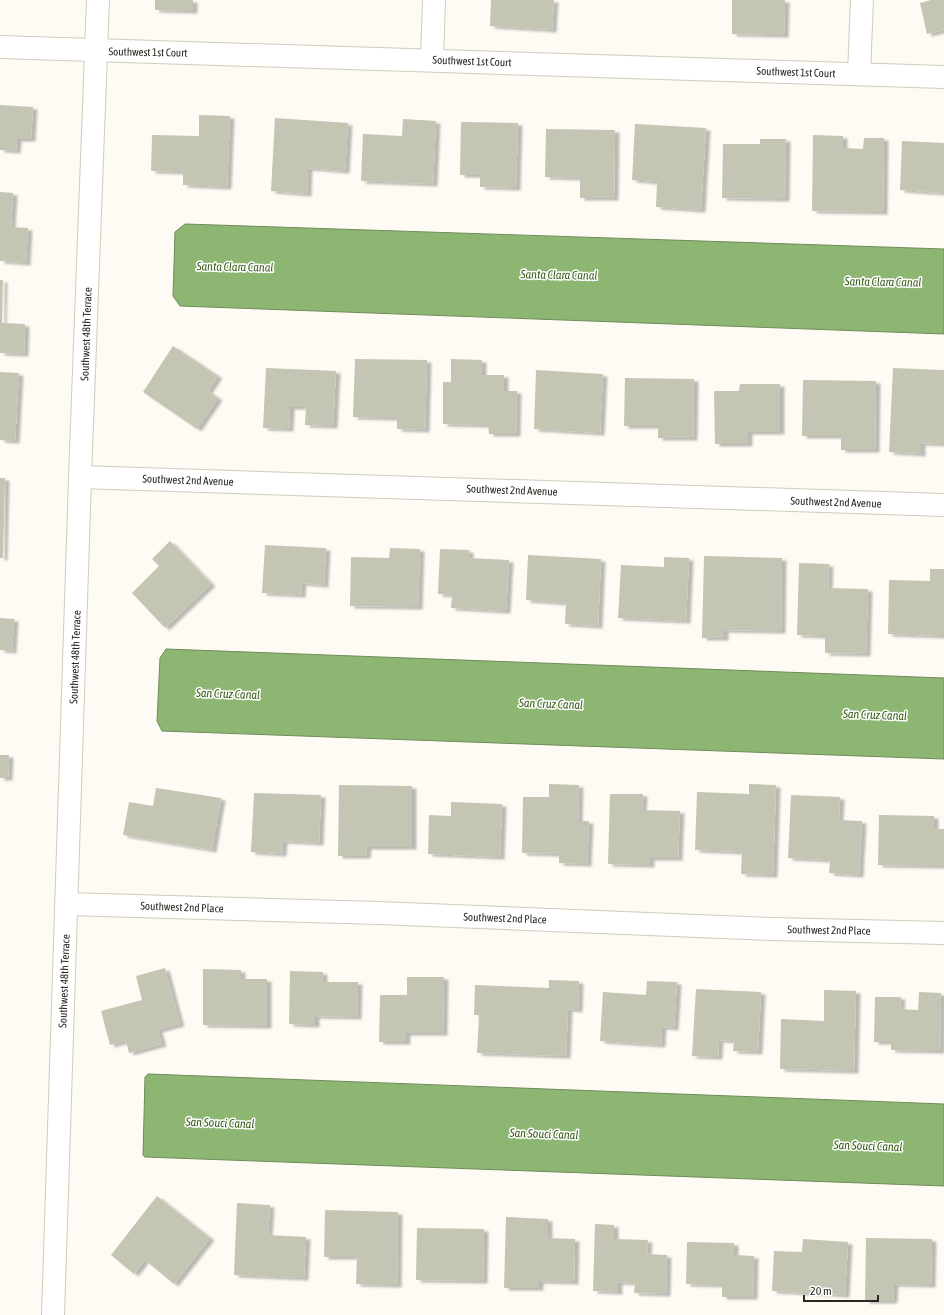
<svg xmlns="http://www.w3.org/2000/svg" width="944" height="1315" viewBox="0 0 944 1315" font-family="'Asap Condensed',sans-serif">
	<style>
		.water { fill: #8eb673; stroke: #708b5a }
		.building { fill: #c4c5b3; filter: url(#shadow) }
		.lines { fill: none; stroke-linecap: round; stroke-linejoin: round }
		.minor-casing { stroke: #d2cbba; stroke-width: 24 }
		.minor { stroke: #fff; stroke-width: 22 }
		.labels { text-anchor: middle; stroke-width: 3; stroke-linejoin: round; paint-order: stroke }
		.street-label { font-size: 11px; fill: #2a2721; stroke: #fff }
		.water-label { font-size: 12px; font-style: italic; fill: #375c17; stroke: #fff }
	</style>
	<defs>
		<filter id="shadow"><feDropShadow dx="4.5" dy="2.5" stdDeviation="1" flood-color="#0004"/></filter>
	</defs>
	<rect width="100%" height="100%" fill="#fefbf4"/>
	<g class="water">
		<polygon points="185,224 944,249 944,334 180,306 173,296 175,232"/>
		<polygon points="166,649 944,678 944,759 162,731 157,721 160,658"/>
		<polygon points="148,1074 944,1104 944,1186 145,1157 143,1155 145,1077"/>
	</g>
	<g class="building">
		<polygon points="155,0 193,0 193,11 155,10"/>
		<polygon points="491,0 554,0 552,30 490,26"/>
		<polygon points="732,0 785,0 784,35 732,34"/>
		<polygon points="931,0 944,0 944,30 927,34 920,3"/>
		<polygon points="0,105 33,107 31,139 17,139 16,151 0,150"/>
		<polygon points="199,115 230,116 227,187 183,185 183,172 151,171 152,135 199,136"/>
		<polygon points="275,118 348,123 345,171 308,168 307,194 271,191"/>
		<polygon points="403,119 436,121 433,184 361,181 363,134 402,136"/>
		<polygon points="461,122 518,123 516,188 480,187 480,175 460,175"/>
		<polygon points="635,124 706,128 701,210 656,207 657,182 632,180"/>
		<polygon points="546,129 615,130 614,198 580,198 580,178 545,177"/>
		<polygon points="813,135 843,136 843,148 863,149 864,138 884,138 883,212 812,211"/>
		<polygon points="760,139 786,139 785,199 722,198 723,144 760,144"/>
		<polygon points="902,141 944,143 944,193 900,190"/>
		<polygon points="0,192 13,193 11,227 28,228 26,263 0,261"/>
		<polygon points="0,280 3,280 2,323 25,324 24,354 0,353"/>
		<polygon points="173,346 218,376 208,391 218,398 197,429 143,392"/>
		<polygon points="355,359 427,360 425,430 397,429 397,418 353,417"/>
		<polygon points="451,359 482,360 482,375 504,375 504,391 517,391 516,434 489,434 488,425 443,424 443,382 451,382"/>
		<polygon points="266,368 336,371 333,426 305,425 306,407 290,407 289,429 263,428"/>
		<polygon points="893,368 944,370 944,444 921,443 921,454 889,452"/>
		<polygon points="536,370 603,374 600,433 534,429"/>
		<polygon points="0,372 19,373 15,441 0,440"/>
		<polygon points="625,378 694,379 693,438 658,438 658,426 624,426"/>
		<polygon points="803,380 876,381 875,450 841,450 841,436 802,436"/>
		<polygon points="740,384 780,384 780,432 748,432 748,444 715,444 714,391 739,391"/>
		<polygon points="0,478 5,478 3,558 0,558"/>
		<polygon points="170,541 211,584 165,628 132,593 159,566 152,559"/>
		<polygon points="265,545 326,548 324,585 302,583 301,595 262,593"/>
		<polygon points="390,548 420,549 418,607 350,606 351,557 389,558"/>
		<polygon points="440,549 469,550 469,558 509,560 506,611 451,608 452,595 438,594"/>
		<polygon points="528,555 601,559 598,626 565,624 566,603 526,600"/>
		<polygon points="704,556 782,558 781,631 724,630 724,638 702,638"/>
		<polygon points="664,557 689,558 686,621 618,618 621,565 664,567"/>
		<polygon points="799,563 829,564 828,588 868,589 866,654 825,653 825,636 797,635"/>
		<polygon points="930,569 944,569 944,636 888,634 889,580 930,581"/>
		<polygon points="0,618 14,619 12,651 0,650"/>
		<polygon points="0,755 9,755 8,778 0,778"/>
		<polygon points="549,784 579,785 578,821 589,821 587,864 559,863 559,854 522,853 523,797 549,797"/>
		<polygon points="749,784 776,785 773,875 741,874 742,852 695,850 697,792 749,794"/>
		<polygon points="339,785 412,786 412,847 367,847 366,856 338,856"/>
		<polygon points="156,788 221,798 212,850 123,835 129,802 153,806"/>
		<polygon points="254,793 321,795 319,843 283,841 282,854 251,852"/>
		<polygon points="610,794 643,794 642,810 680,811 678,858 650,858 650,865 608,864"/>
		<polygon points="791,795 840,797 839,820 862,821 859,875 829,873 830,860 788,858"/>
		<polygon points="451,802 502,804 500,857 428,854 429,815 451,816"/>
		<polygon points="879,815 934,816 934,829 944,829 944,866 878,865"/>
		<polygon points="165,968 180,1024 158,1030 162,1044 129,1053 126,1041 110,1045 101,1011 142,1000 136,976"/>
		<polygon points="203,969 241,970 241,979 267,979 267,1026 203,1025"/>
		<polygon points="290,971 323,972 323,982 358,982 357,1017 315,1016 315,1025 289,1024"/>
		<polygon points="407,977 444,977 443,1033 406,1033 406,1042 379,1042 380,995 407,995"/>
		<polygon points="549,980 579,981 578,1010 568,1009 566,1056 477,1053 479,1015 474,1015 475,985 549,988"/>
		<polygon points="647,981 677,982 674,1028 662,1027 661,1045 600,1041 603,992 646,995"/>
		<polygon points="696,989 761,992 758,1052 733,1051 734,1041 719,1040 718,1057 692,1056"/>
		<polygon points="824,990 856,991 854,1071 780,1069 781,1019 824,1021"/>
		<polygon points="919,992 941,993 940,1051 891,1050 891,1042 874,1042 875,997 901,997 900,1009 918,1010"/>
		<polygon points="157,1196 210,1238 174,1284 145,1260 134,1274 111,1255"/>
		<polygon points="237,1203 270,1205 268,1235 306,1237 304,1278 234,1275"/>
		<polygon points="325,1210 398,1212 397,1285 356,1284 357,1257 324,1257"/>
		<polygon points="506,1217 548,1219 548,1238 575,1239 574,1282 539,1281 539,1288 504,1288"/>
		<polygon points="595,1224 614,1225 614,1239 648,1240 647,1254 667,1255 666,1294 634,1293 635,1283 618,1282 618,1292 593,1291"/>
		<polygon points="417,1228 484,1229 483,1281 416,1280"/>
		<polygon points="866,1238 932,1239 931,1285 894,1284 893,1301 865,1301"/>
		<polygon points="803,1239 848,1242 845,1295 772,1291 774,1251 802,1252"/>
		<polygon points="687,1242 734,1243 734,1255 754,1256 753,1297 722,1297 722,1285 686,1284"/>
	</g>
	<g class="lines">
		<g class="minor-casing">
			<g id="minor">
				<polyline points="0,47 944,77"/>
				<polyline points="432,60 434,0"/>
				<polyline points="859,74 862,0"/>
				<polyline points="80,477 944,505"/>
				<polyline points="67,904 379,913 772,929 944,933"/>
				<polyline points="53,1315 80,477 98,0"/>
			</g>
		</g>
		<use href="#minor" class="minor"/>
	</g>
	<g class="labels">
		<g class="street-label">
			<text transform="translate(148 52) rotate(1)" y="4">Southwest 1st Court</text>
			<text transform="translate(472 61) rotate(2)" y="4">Southwest 1st Court</text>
			<text transform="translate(796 72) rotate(2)" y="4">Southwest 1st Court</text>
			<text transform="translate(86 334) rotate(-88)" y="4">Southwest 48th Terrace</text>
			<text transform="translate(188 480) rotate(2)" y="4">Southwest 2nd Avenue</text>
			<text transform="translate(512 490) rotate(2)" y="4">Southwest 2nd Avenue</text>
			<text transform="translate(836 502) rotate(2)" y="4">Southwest 2nd Avenue</text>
			<text transform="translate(75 657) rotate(-88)" y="4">Southwest 48th Terrace</text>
			<text transform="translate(182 907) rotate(2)" y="4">Southwest 2nd Place</text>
			<text transform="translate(505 918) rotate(2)" y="4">Southwest 2nd Place</text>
			<text transform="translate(829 930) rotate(1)" y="4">Southwest 2nd Place</text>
			<text transform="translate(64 981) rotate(-88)" y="4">Southwest 48th Terrace</text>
		</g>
		<g class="water-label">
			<text transform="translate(235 267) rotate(1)" y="4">Santa Clara Canal</text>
			<text transform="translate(559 275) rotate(1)" y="4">Santa Clara Canal</text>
			<text transform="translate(883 282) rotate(1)" y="4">Santa Clara Canal</text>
			<text transform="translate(228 694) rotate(2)" y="4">San Cruz Canal</text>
			<text transform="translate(551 704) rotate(2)" y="4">San Cruz Canal</text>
			<text transform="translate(875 715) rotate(2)" y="4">San Cruz Canal</text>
			<text transform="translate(220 1123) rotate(2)" y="4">San Souci Canal</text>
			<text transform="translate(544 1134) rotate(2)" y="4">San Souci Canal</text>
			<text transform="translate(868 1146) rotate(2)" y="4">San Souci Canal</text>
		</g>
	</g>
	<path d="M804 1295v6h74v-6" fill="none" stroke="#2a2721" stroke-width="2"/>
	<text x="810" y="1295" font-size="12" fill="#2a2721" stroke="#ffffff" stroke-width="3" paint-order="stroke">20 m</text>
</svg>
